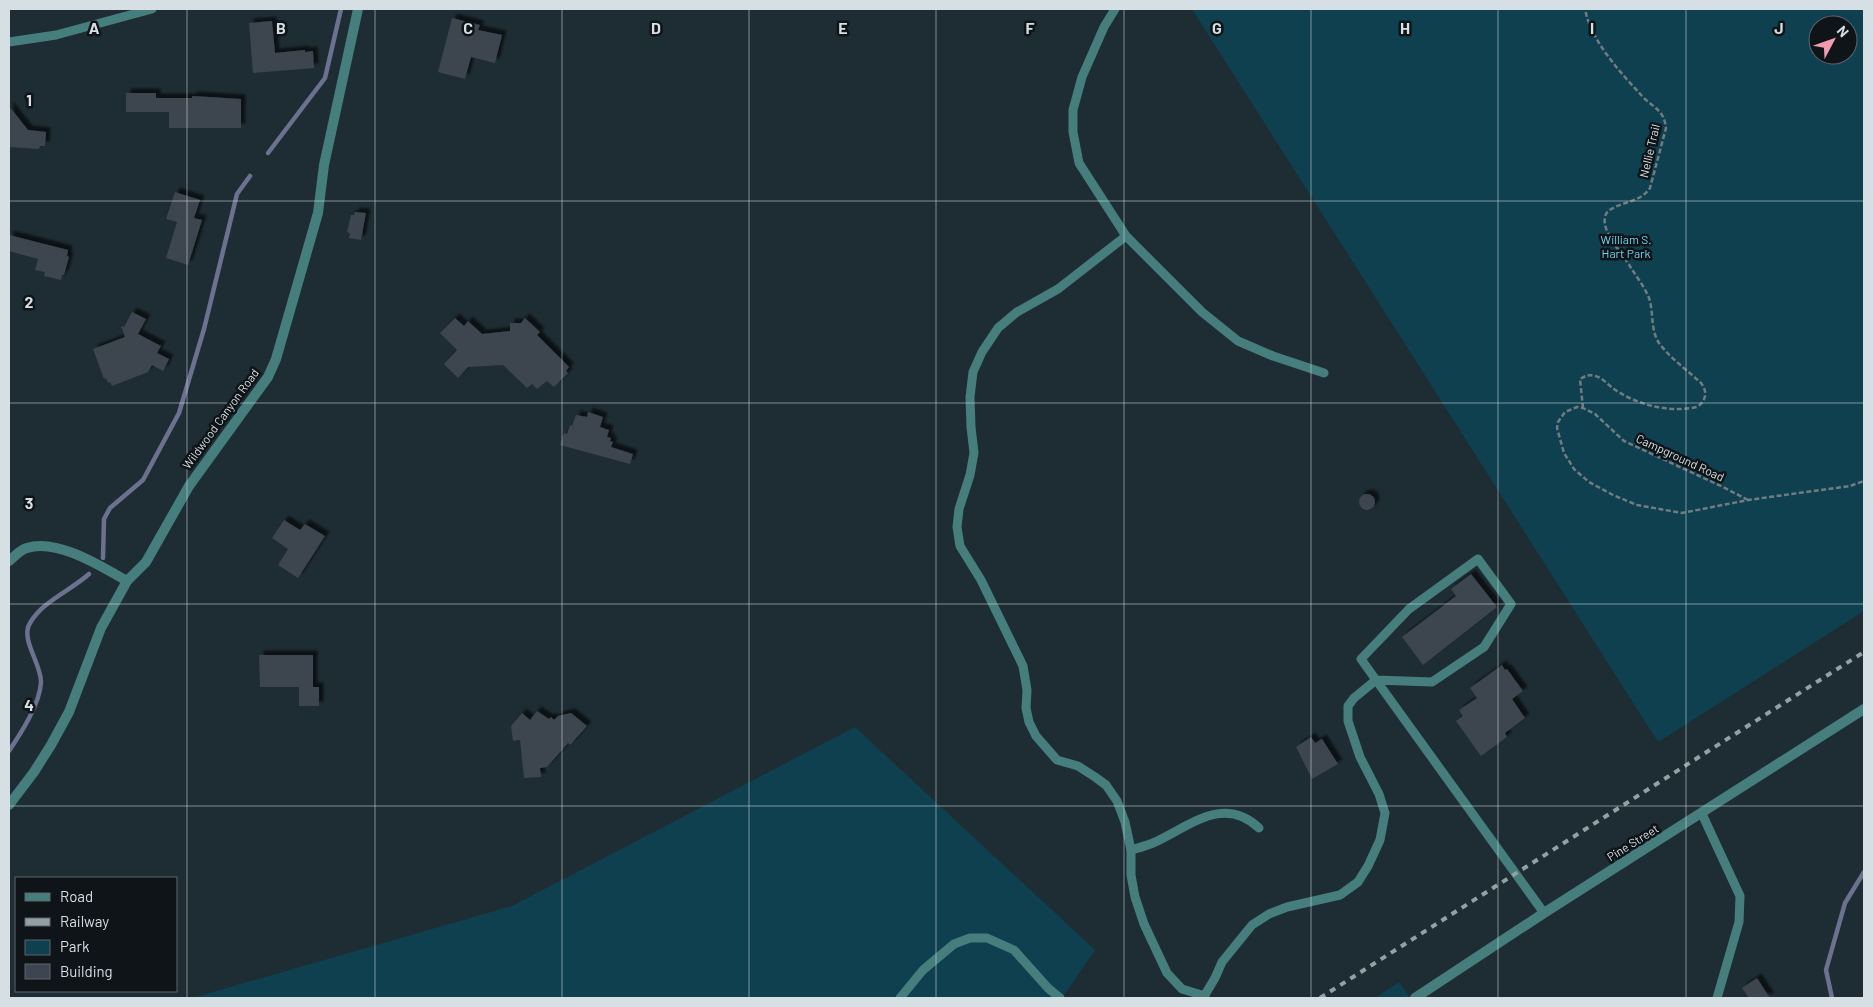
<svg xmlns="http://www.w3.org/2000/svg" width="1873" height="1007" viewBox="0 0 1873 1007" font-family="Barlow,sans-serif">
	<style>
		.green { fill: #0f404f; fill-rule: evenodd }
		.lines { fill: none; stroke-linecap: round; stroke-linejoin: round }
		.stream { stroke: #6c7190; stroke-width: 4.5 }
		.building { fill: #3c4550; filter: url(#shadow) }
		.path { stroke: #707c81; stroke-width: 2.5; stroke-dasharray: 5 2.5; stroke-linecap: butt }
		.lane { stroke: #467e7d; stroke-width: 9 }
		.street { stroke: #467e7d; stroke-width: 10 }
		.rail { stroke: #95a0a5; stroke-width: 4; stroke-dasharray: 6 6; stroke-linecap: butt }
		.grid { fill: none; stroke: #d6dfe3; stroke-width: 1; stroke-opacity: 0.55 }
		.labels { text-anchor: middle; stroke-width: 5; stroke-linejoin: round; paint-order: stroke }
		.street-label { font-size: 12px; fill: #d6dfe3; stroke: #0e1417 }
		.park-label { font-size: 12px; fill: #75d3f4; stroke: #0e1417 }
		.grid-label { font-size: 16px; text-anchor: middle; font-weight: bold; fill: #d6dfe3; stroke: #0e1417; stroke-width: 5; stroke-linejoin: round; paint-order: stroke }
	</style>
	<defs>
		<filter id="shadow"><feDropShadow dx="4.5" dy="-4.5" stdDeviation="1" flood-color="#0009"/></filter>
	</defs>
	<rect width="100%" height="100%" fill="#1e2d33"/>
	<g class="green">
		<path d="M1192 9H1864V611L1658 742ZM1818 25H1848V55H1818Z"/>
		<polygon points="855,727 1095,950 1062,998 192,998 512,906"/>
		<polygon points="1399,982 1410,998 1375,998"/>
	</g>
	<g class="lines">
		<g class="stream">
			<polyline points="268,153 325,78 341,9"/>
			<polyline points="103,558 104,519 110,508 143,480 179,413 204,329 237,194 250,176"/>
			<path d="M9 751C21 733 40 704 41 682 41 663 20 639 30 623 43 601 70 591 89 574"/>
			<polyline points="1832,998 1826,970 1845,903 1864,872"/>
		</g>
	</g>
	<g class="building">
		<polygon points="452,18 480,25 478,30 502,35 495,63 471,57 465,79 438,72"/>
		<polygon points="272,21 275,53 305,50 305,52 313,51 314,68 253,73 249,23"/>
		<polygon points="126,93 156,93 156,98 192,98 192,96 241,99 241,128 169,128 169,112 126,112"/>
		<polygon points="9,106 28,130 46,132 45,146 40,146 39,149 9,147"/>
		<polygon points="175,192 200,200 194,218 202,220 188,265 166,258 177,222 166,219"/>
		<polygon points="355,212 366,213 361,240 349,238 350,233 347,232 351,215 354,215"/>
		<polygon points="9,235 68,250 67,256 69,257 64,275 62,275 61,280 44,276 45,272 35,270 38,259 9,251"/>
		<polygon points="132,312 146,319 138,334 161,346 157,353 169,359 163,371 152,365 148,372 112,386 110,382 108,383 106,378 104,379 93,349 125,337 121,326 124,327"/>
		<polygon points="455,318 464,326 468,321 482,334 510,331 510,323 521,323 525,318 540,332 537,335 569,367 566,371 568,373 554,387 547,381 537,389 532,384 527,388 503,365 468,367 458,378 444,364 457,350 440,333"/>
		<polygon points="588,412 603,417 600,427 609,430 607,437 611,438 610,441 613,442 611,447 633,454 630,464 560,445 564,433 567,434 570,425 572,426 576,415 587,417"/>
		<circle cx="1367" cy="502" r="8"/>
		<polygon points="284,520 300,530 305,524 325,536 298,578 278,565 288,549 272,538"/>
		<polygon points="1471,574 1497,607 1423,665 1402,637 1456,596 1451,589"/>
		<polygon points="259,655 313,655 313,687 319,687 319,706 299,706 299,687 260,687"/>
		<polygon points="1502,665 1505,670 1507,669 1523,691 1512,699 1525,718 1505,733 1507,737 1481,756 1456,721 1463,716 1459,710 1477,698 1470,688"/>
		<polygon points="537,711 549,719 551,717 554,720 558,716 571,713 587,726 570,745 568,743 547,767 540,768 541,777 524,778 520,740 513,741 511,726 522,713 530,720"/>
		<polygon points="1311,737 1315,743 1322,739 1338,764 1312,779 1296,747"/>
		<polygon points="1757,978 1770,998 1749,998 1742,988"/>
	</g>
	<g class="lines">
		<g class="path">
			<path d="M1583 408 1580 379C1585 376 1589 374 1595 376 1602 377 1608 385 1614 389 1637 405 1669 413 1697 407 1706 401 1708 392 1701 383 1687 370 1670 358 1659 343 1650 329 1654 313 1649 298 1645 288 1637 277 1631 268 1623 253 1595 227 1608 211 1622 201 1640 203 1650 188L1666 128C1664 109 1653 108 1642 96 1620 72 1591 41 1585 9"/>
			<polyline points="1748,500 1723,487 1624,441 1595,414 1583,408 1577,407 1565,412 1558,422 1557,428 1564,453 1574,469 1589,482 1613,495 1637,505 1682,513 1748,500 1850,486 1864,481"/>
		</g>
		<g class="lane">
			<polyline points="1115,9 1104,27 1082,77 1073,110 1073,132 1079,163 1126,236 1202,312 1238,341 1273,356 1324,373"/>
			<polyline points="9,42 56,35 152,9"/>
			<polyline points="1126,236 1058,289 1017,312 998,328 982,352 973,372 970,397 971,427 974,453 970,475 959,509 957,527 960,546 981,580 1023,666 1027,690 1026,708 1029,722 1036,736 1057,760 1078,766 1095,777 1106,785 1117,801 1125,822 1131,850 1131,875 1135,897 1144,924 1167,973 1182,989 1205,996"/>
			<polyline points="1702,814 1740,896 1739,922 1717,998"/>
			<path d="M1131 850C1138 848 1146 846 1153 843 1189 827 1223 794 1259 828"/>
			<polyline points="900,998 923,970 954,944 970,938 987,938 1014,950 1048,988 1060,998"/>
			<polyline points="1203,998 1215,978 1222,962 1252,925 1269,914 1287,907 1340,895 1358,882 1368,866 1380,840 1385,813 1379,794 1360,757 1348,721 1348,706 1354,698 1376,680 1432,682 1484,647 1511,604 1478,559 1409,609 1361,659 1376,680 1544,913"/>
		</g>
		<g class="street">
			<path d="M9 561C14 557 21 549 27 548 57 538 102 567 127 581"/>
			<polyline points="9,805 34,772 51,745 69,712 101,628 127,581 146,562 189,486 268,377 276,359 318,213 324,165 358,9"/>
			<polyline points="1415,998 1544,913 1864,709"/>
		</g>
		<polyline class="rail" points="1320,998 1864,652"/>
	</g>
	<path class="grid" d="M187 9V998M375 9V998M562 9V998M749 9V998M936 9V998M1124 9V998M1311 9V998M1498 9V998M1686 9V998M9 201H1864M9 403H1864M9 604H1864M9 806H1864"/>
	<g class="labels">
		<g class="street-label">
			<text transform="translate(1650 151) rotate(-77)" y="4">Nellie Trail</text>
			<text transform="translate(221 419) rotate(-54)" y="4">Wildwood Canyon Road</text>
			<text transform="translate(1680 458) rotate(25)" y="4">Campground Road</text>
			<text transform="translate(1633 843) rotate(-32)" y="4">Pine Street</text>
		</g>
		<g class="park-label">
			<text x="1626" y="244">William S.<tspan x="1626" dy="14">Hart Park</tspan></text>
		</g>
	</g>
	<g class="grid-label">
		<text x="94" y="34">A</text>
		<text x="281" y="34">B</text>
		<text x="468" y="34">C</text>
		<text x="656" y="34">D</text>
		<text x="843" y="34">E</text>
		<text x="1030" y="34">F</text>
		<text x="1217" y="34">G</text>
		<text x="1405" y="34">H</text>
		<text x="1592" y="34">I</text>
		<text x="1779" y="34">J</text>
		<text x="29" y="106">1</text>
		<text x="29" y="308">2</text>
		<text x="29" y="509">3</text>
		<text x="29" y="711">4</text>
	</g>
	<rect width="1873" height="1007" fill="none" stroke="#d6dfe3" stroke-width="20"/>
	<rect x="15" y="877" width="162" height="115" fill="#0e1417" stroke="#5e6569"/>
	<rect x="25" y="893" width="25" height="8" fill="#467e7d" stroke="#5e6569"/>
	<text x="60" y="902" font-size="15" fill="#d6dfe3">Road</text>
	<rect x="25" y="918" width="25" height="8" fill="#95a0a5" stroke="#5e6569"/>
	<text x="60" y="927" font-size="15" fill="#d6dfe3">Railway</text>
	<rect x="25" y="940" width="25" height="15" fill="#0f404f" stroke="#5e6569"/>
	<text x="60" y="952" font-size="15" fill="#d6dfe3">Park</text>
	<rect x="25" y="964" width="25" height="15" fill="#3c4550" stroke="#5e6569"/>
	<text x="60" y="977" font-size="15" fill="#d6dfe3">Building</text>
	<g transform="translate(1833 40) rotate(49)"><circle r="24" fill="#0e1417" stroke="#5e6569"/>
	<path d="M0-4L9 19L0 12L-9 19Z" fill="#f29aaf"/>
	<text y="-8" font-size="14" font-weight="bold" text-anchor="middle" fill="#d6dfe3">N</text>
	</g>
</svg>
